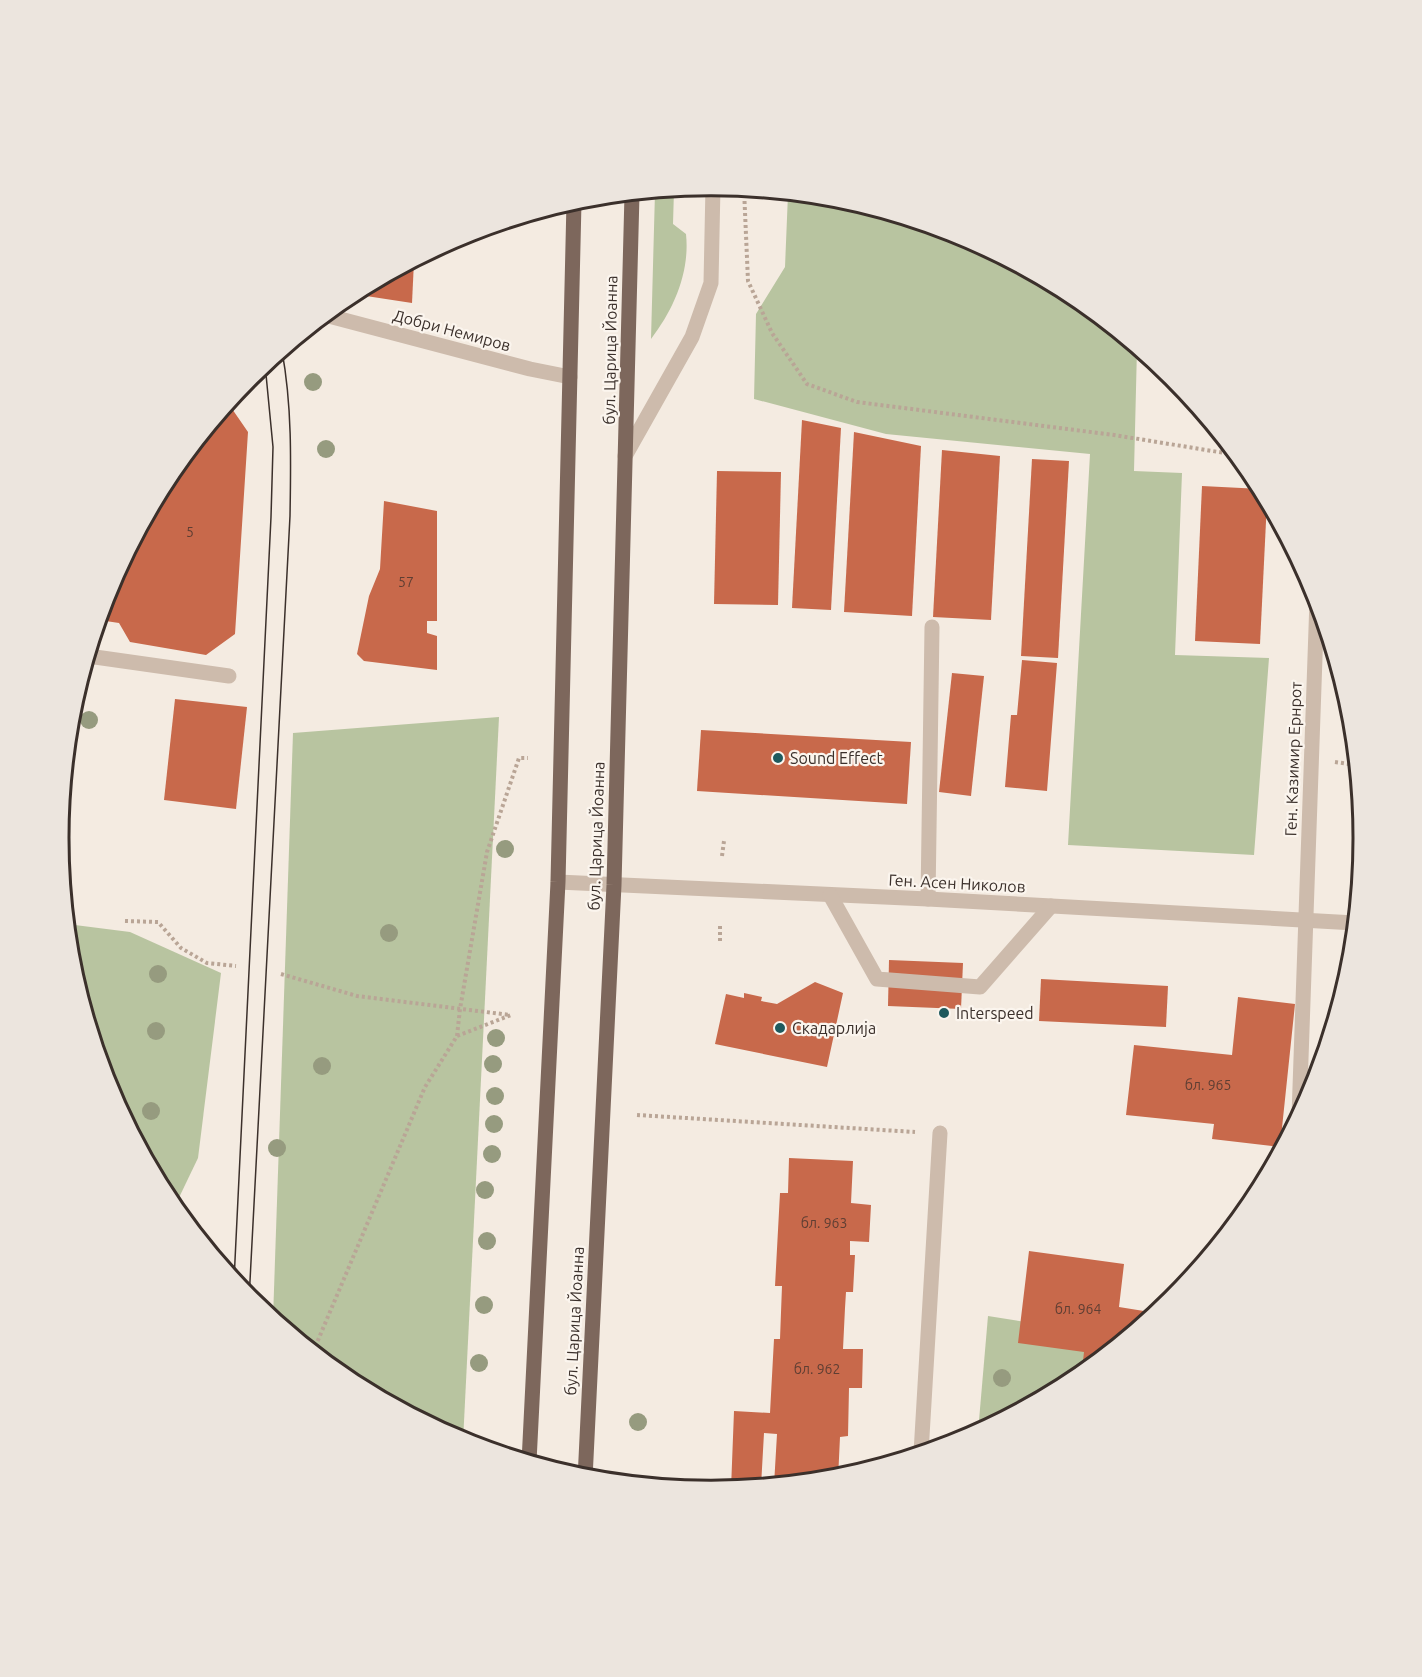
<svg xmlns="http://www.w3.org/2000/svg" width="1422" height="1677" viewBox="0 0 1422 1677" font-family="Ubuntu,sans-serif">
	<style>
		.green { fill: #b8c4a0 }
		.building { fill: #c8694b }
		.lines { fill: none; stroke-linecap: round; stroke-linejoin: round }
		.path { stroke: #b9a596; stroke-width: 4; stroke-dasharray: 3 3; stroke-linecap: butt }
		.minor { stroke: #cdbbac; stroke-width: 15 }
		.major { stroke: #7d675c; stroke-width: 15 }
		.tram { stroke: #3b302b; stroke-width: 1.5 }
		.tree { fill: #969b7f }
		.poi-dot { fill: #1f5a5e; stroke: #fbf5ee; stroke-width: 2 }
		.labels { text-anchor: middle; stroke-width: 4.5; stroke-linejoin: round; paint-order: stroke }
		.number-label { font-size: 14px; fill: #5e3e33 }
		.street-label { font-size: 16px; fill: #3b302b; stroke: #fbf5ee }
		.poi-label { font-size: 16px; fill: #3b302b; stroke: #fbf5ee; text-anchor: start }
		.rim { fill: none; stroke: #3b302b; stroke-width: 3 }
	</style>
	<rect width="100%" height="100%" fill="#f4ebe1"/>
	<g class="green">
		<path d="M674 190 673 224 686 234C690 272 674 309 651 339L655 192Z"/>
		<polygon points="788,194 839,199 961,236 1074,296 1137,348 1134,471 1182,473 1175,655 1269,658 1254,855 1068,845 1090,454 886,434 754,399 756,314 785,267"/>
		<polygon points="499,717 463,1442 348,1381 273,1319 293,733"/>
		<polygon points="67,924 130,932 221,973 198,1158 174,1208 168,1201 108,1088 71,965"/>
		<polygon points="988,1316 1126,1338 1073,1381 978,1432"/>
	</g>
	<g class="building">
		<polygon points="414,261 412,303 353,294"/>
		<polygon points="228,403 248,432 235,634 206,655 130,642 119,623 99,620 108,588 169,476"/>
		<polygon points="802,420 841,428 831,610 792,608"/>
		<polygon points="854,432 921,446 912,616 844,612"/>
		<polygon points="942,450 1000,456 991,620 933,617"/>
		<polygon points="1032,459 1069,461 1058,658 1021,656"/>
		<polygon points="717,471 781,472 778,605 714,604"/>
		<polygon points="1202,486 1261,489 1267,501 1260,644 1195,641"/>
		<polygon points="384,501 437,511 437,621 427,621 427,633 437,636 437,670 364,661 357,654 369,596 380,569"/>
		<polygon points="1022,660 1057,663 1047,791 1005,787 1011,715 1017,715"/>
		<polygon points="952,673 984,676 971,796 939,792"/>
		<polygon points="175,699 247,707 236,809 164,800"/>
		<polygon points="701,730 911,742 907,804 697,791"/>
		<polygon points="889,960 963,963 961,1009 888,1006"/>
		<polygon points="1041,979 1168,986 1166,1027 1039,1021"/>
		<polygon points="815,982 843,993 827,1067 715,1044 726,994 744,998 744,993 762,997 761,1001 777,1004"/>
		<polygon points="1238,997 1295,1004 1280,1147 1212,1139 1214,1124 1126,1115 1134,1045 1232,1055"/>
		<polygon points="789,1158 853,1161 851,1203 871,1205 869,1242 850,1241 850,1255 855,1255 853,1292 846,1292 845,1308 843,1349 863,1349 862,1388 849,1388 848,1436 840,1437 838,1479 774,1485 777,1434 764,1433 761,1486 731,1489 734,1411 770,1413 774,1339 780,1339 782,1286 775,1286 780,1193 788,1193"/>
		<polygon points="1029,1251 1124,1264 1119,1307 1150,1312 1149,1319 1086,1371 1082,1370 1084,1352 1018,1343"/>
	</g>
	<g class="lines">
		<g class="path">
			<polyline points="744,189 748,281 772,333 807,384 857,402 1114,435 1237,455"/>
			<polyline points="1335,762 1356,765"/>
			<polyline points="722,856 724,841"/>
			<polyline points="125,921 158,922 181,948 207,963 236,966"/>
			<polyline points="720,941 720,926"/>
			<polyline points="281,974 357,996 510,1015"/>
			<polyline points="457,1036 460,1009 487,852 519,758 528,758"/>
			<polyline points="637,1115 915,1132"/>
			<polyline points="313,1352 425,1087 457,1036 511,1015"/>
		</g>
		<g class="minor">
			<polyline points="325,315 530,369 570,377"/>
			<polyline points="625,456 692,337 711,283 713,186"/>
			<polyline points="88,656 229,676"/>
			<polyline points="558,882 928,899 1355,923"/>
			<polyline points="830,895 877,979 980,987 1051,906"/>
			<polyline points="928,899 932,627"/>
			<polyline points="1299,1116 1317,600"/>
			<polyline points="921,1453 940,1133"/>
		</g>
		<g class="major">
			<polyline points="529,1462 558,882 574,202"/>
			<polyline points="585,1479 614,885 632,194"/>
		</g>
		<g class="tram">
			<polyline points="234,1281 271,517 273,447 265,364"/>
			<path d="M249 1300 290 516C291 461 292 405 282 351"/>
		</g>
	</g>
	<g class="tree">
		<circle cx="313" cy="382" r="9"/>
		<circle cx="326" cy="449" r="9"/>
		<circle cx="89" cy="720" r="9"/>
		<circle cx="505" cy="849" r="9"/>
		<circle cx="389" cy="933" r="9"/>
		<circle cx="158" cy="974" r="9"/>
		<circle cx="156" cy="1031" r="9"/>
		<circle cx="496" cy="1038" r="9"/>
		<circle cx="493" cy="1064" r="9"/>
		<circle cx="322" cy="1066" r="9"/>
		<circle cx="495" cy="1096" r="9"/>
		<circle cx="151" cy="1111" r="9"/>
		<circle cx="494" cy="1124" r="9"/>
		<circle cx="277" cy="1148" r="9"/>
		<circle cx="492" cy="1154" r="9"/>
		<circle cx="485" cy="1190" r="9"/>
		<circle cx="487" cy="1241" r="9"/>
		<circle cx="484" cy="1305" r="9"/>
		<circle cx="479" cy="1363" r="9"/>
		<circle cx="1002" cy="1378" r="9"/>
		<circle cx="638" cy="1422" r="9"/>
	</g>
	<g class="poi-dot">
		<circle cx="778" cy="758" r="6"/>
		<circle cx="944" cy="1013" r="6"/>
		<circle cx="780" cy="1028" r="6"/>
	</g>
	<g class="labels">
		<g class="number-label">
			<text x="190" y="537">5</text>
			<text x="406" y="587">57</text>
			<text x="1208" y="1090">бл. 965</text>
			<text x="824" y="1228">бл. 963</text>
			<text x="1078" y="1314">бл. 964</text>
			<text x="817" y="1374">бл. 962</text>
		</g>
		<g class="street-label">
			<text transform="translate(452 330) rotate(15)" y="6">Добри Немиров</text>
			<text transform="translate(610 350) rotate(-89)" y="6">бул. Царица Йоанна</text>
			<text transform="translate(1293 759) rotate(-88)" y="6">Ген. Казимир Ернрот</text>
			<text transform="translate(596 836) rotate(-88)" y="6">бул. Царица Йоанна</text>
			<text transform="translate(957 883) rotate(3)" y="6">Ген. Асен Николов</text>
			<text transform="translate(574 1321) rotate(-87)" y="6">бул. Царица Йоанна</text>
		</g>
		<g class="poi-label">
			<text x="790" y="764">Sound Effect</text>
			<text x="956" y="1019">Interspeed</text>
			<text x="792" y="1034">Скадарлиjа</text>
		</g>
	</g>
	<path d="M0 0H1422V1677H0ZM69 838a642 642 0 1 1 1284 0a642 642 0 1 1-1284 0Z" fill="#ece5de" fill-rule="evenodd"/>
	<path class="rim" d="M69 838a642 642 0 1 1 1284 0a642 642 0 1 1-1284 0Z"/>
</svg>
